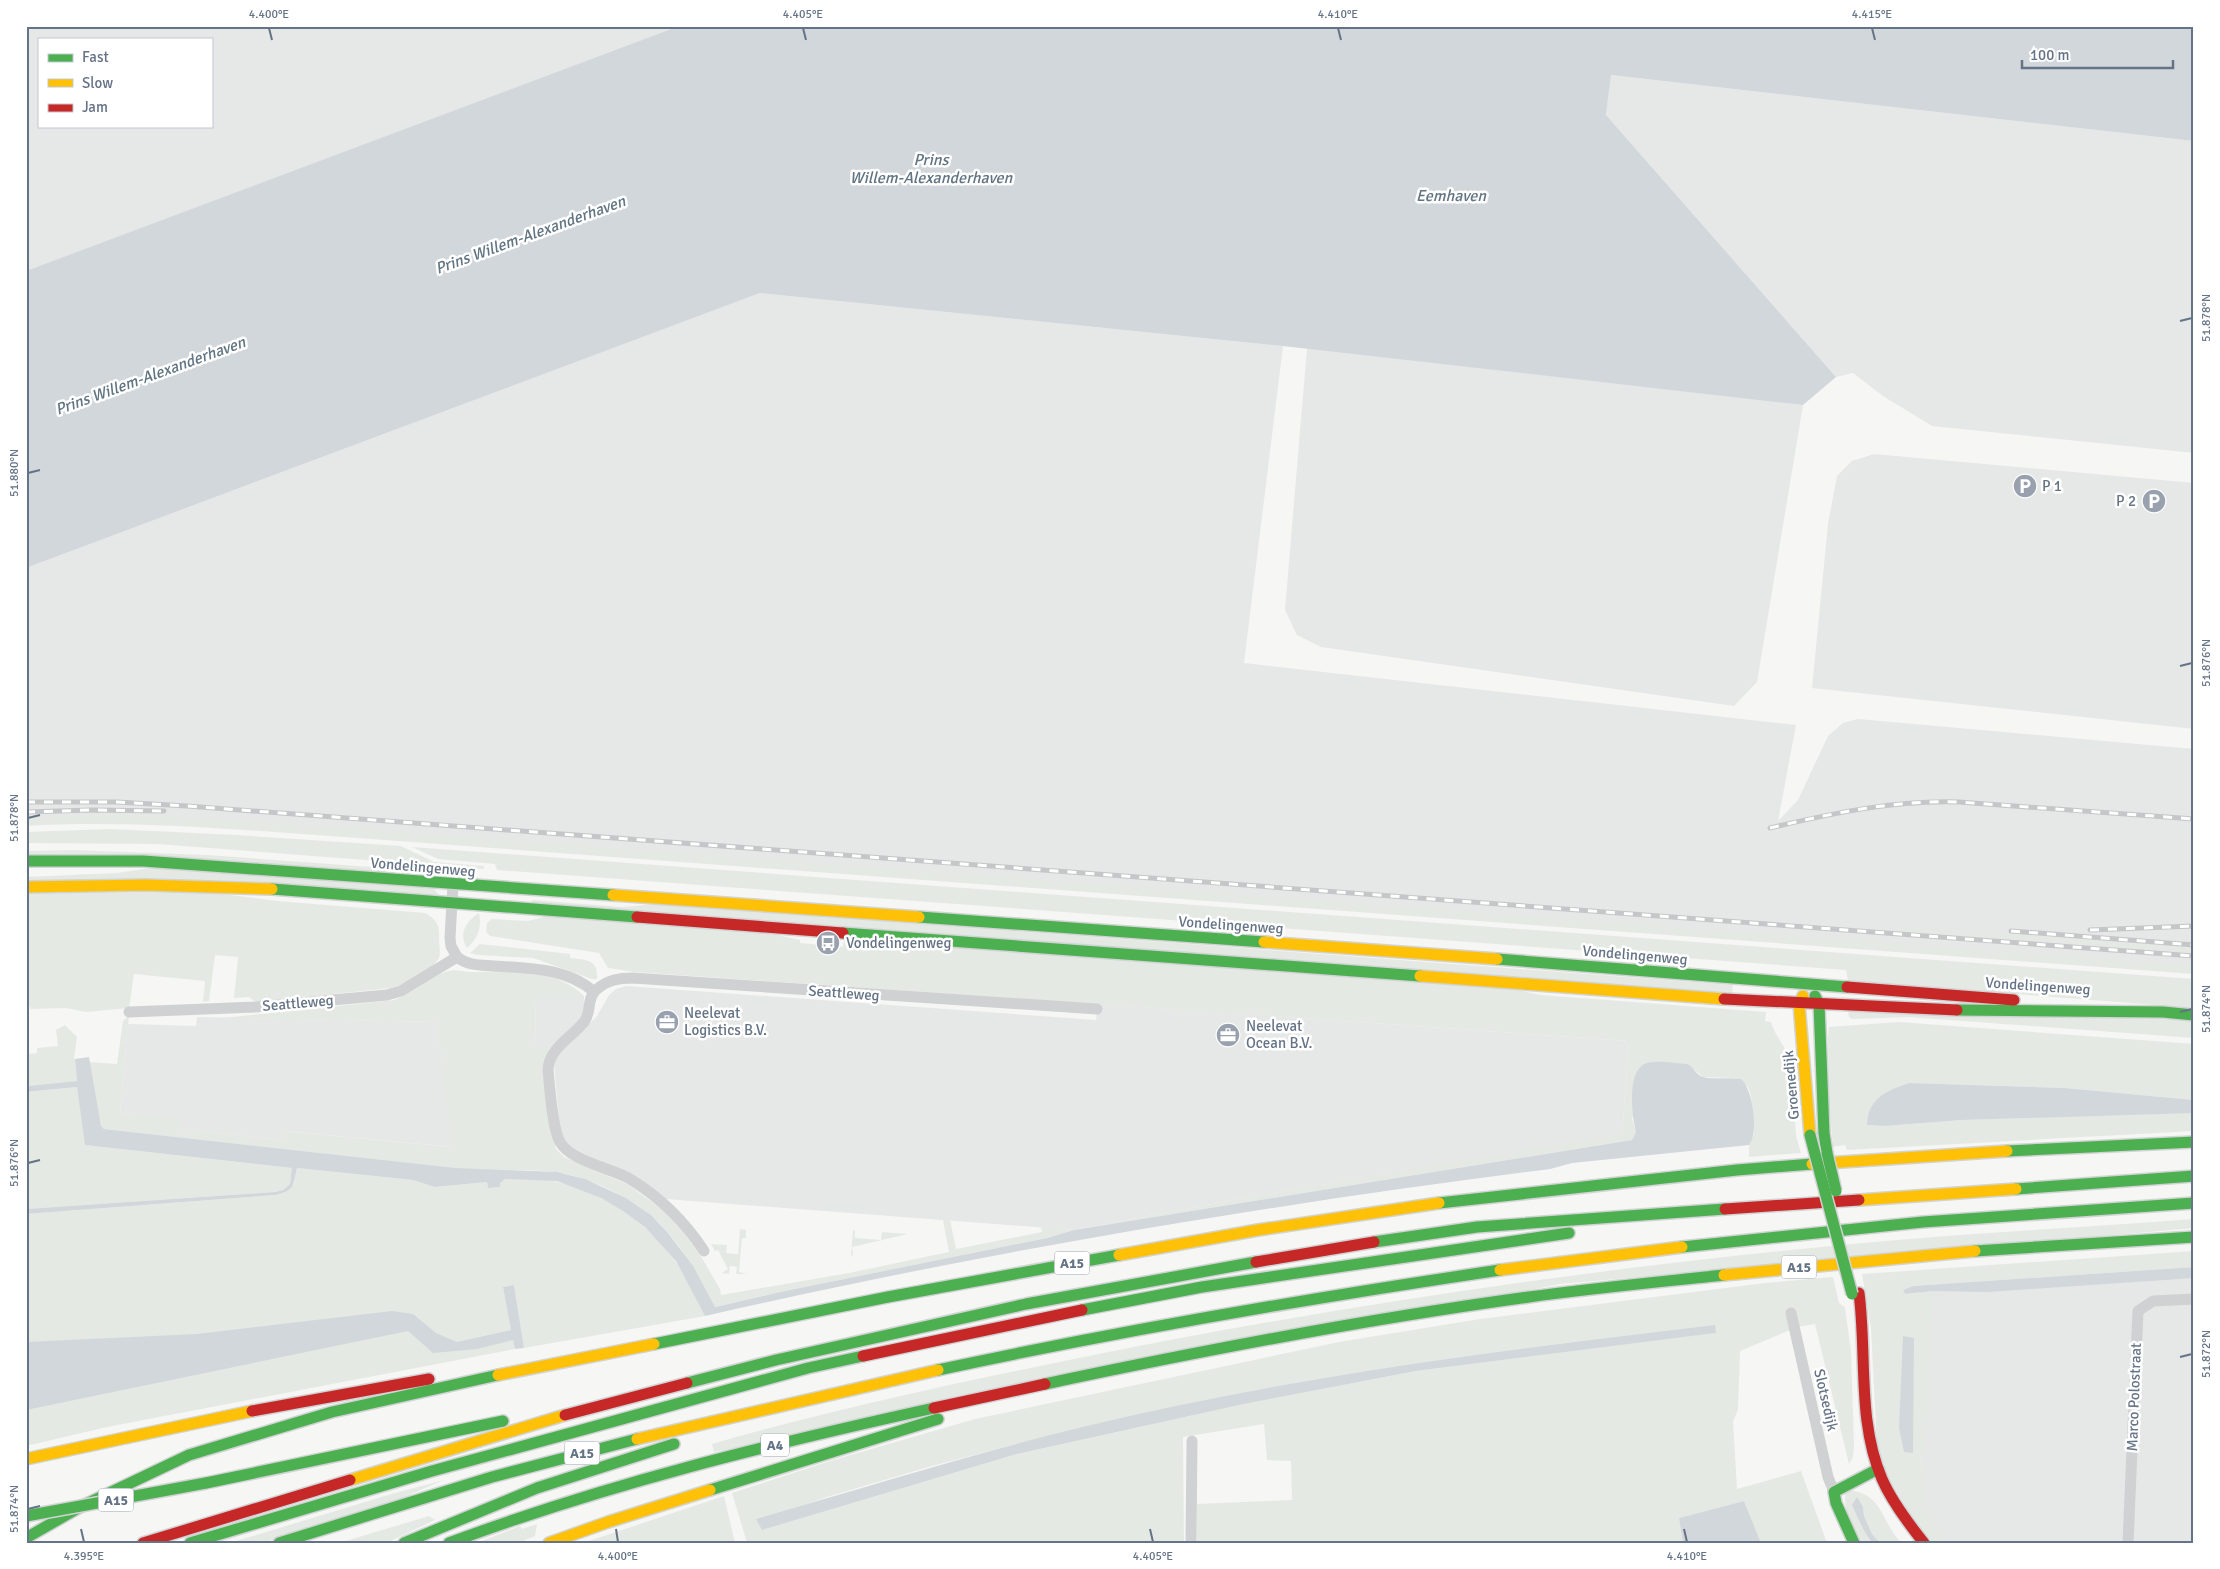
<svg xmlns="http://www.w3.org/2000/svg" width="2220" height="1569" viewBox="0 0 2220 1569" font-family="Signika,sans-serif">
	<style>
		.built { fill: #e6e7e7; fill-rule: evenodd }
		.green { fill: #e5e9e3; fill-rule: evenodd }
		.water { fill: #d2d7db }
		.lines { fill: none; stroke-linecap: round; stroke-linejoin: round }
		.fast-casing { stroke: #d1d3d4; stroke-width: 14 }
		.slow-casing { stroke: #d1d3d4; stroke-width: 14 }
		.jam-casing { stroke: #d1d3d4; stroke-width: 14 }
		.street { stroke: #d0d1d2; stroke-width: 11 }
		.fast { stroke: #4caf50; stroke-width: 11 }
		.slow { stroke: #ffc107; stroke-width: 11 }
		.jam { stroke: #c62828; stroke-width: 11 }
		.rail-casing { stroke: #c5c6c7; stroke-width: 5 }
		.rail { stroke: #fff; stroke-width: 3; stroke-dasharray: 9; stroke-linecap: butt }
		.fast-bridge-casing { stroke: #d1d3d4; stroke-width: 14; stroke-linecap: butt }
		.fast-bridge { stroke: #4caf50; stroke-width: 11 }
		.ticks { fill: none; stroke: #657386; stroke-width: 2 }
		.labels { text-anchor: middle; stroke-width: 5; stroke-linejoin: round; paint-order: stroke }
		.shield { fill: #fff; stroke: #939daa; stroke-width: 1 }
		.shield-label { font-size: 14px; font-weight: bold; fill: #657386 }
		.poi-label { font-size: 15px; fill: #657386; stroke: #fff; text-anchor: start }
		.street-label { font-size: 15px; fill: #657386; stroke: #fff }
		.water-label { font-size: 16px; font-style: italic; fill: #617482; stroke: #fff }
		.neatline { fill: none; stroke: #657386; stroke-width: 2 }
		.ticks-label { font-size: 12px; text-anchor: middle; fill: #657386 }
	</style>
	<rect width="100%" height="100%" fill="#f6f6f5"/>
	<g class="built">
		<path d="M26 26H679L26 271ZM39 39H211V126H39Z"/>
		<polygon points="1611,75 2194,141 2194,453 1932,426 1883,396 1853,373 1836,377 1606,115"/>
		<polygon points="760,293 1283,346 1244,663 1796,725 1778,821 1798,800 1828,736 1843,723 1858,719 2194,749 2194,973 237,828 109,822 26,824 26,568"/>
		<polygon points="1307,348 1803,405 1757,682 1734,706 1321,647 1297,635 1285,610"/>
		<polygon points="1874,454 2194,483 2194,729 1812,688 1828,524 1837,476 1852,461"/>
		<polygon points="626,986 1096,1020 1098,1004 1629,1041 1622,1135 1249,1197 1074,1230 666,1199 632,1174 572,1150 560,1134 554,1063 558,1055 597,1016 609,995 616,989"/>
		<polygon points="536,999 584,999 584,1016 550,1048 535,1048"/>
		<polygon points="197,1017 437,1022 453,1147 285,1131 283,1140 178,1129 179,1120 120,1113 128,1024 196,1026"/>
		<polygon points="2194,1273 2194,1543 1942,1543 1928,1519 1922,1501 1919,1289"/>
	</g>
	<g class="green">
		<path d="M136 814 331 827 2194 966V974L330 836C229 829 128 820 26 826V818L77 815Z"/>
		<polygon points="110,829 237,835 401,846 434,862 484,866 484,869 157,844 26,843 26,832"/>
		<polygon points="412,847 2194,979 2194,1008 1848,981 1846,970 497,870 495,864 438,859"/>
		<polygon points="73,850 207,855 371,867 404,867 404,869 385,872 26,855 26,851"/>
		<polygon points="158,867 434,889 440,896 26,883 26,877 117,873"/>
		<path d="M207 892 277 901 425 913C436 919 440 925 439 938 439 944 441 952 439 958 434 969 403 985 392 988L255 1002 249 997 234 998 238 957 215 955 209 1001 203 1002 205 981 134 974 129 1008 86 1012 66 1008 31 1009 28 1004 26 1007V893Z"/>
		<polygon points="532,900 622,907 657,904 1733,985 1732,993 532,903"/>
		<path d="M479 913C482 927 478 939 467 948 458 934 466 921 479 913Z"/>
		<path d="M548 916 764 932 800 940V943L843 947 844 941 869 940 1510 988 1540 995 1766 1012 1765 1021 1771 1022C1774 1035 1787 1047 1791 1063L1796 1136 1801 1153 1749 1157V1145L1754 1134 1751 1096 1748 1087 1736 1078 1703 1077 1695 1070 1632 1118 1636 1132 1632 1140 1074 1230 1047 1238 780 1292 714 1307C693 1265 669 1221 625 1198 604 1186 579 1175 555 1172 520 1168 485 1172 449 1168 334 1155 219 1142 104 1129L101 1127 89 1062 117 1064 123 1021 129 1015 120 1113 179 1119V1129L283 1140 284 1131 452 1147 437 1022 223 1018 394 1000C414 993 429 977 448 971 456 969 464 972 471 972 507 971 557 968 584 996V999H536L535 1047 550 1048 543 1066 554 1141 556 1149 564 1157 627 1184 673 1217 702 1258 720 1289 721 1295 849 1273 949 1252 943 1220H950L956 1249 1042 1232 1041 1227 1074 1230 1249 1197 1622 1134 1629 1041 635 972 608 968 599 953 490 936 486 932 487 923 492 919 528 921Z"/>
		<polygon points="1896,927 2194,948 2194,952 1896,930"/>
		<path d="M480 944 570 954V958C585 960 599 959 597 979H592L533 958 478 955 470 953Z"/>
		<polygon points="1848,1011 2194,1020 2194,1038 1909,1017 1852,1019 1849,1017"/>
		<polygon points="1899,1022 2194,1044 2194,1100 2065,1088 1910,1083 1867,1125 1885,1126 1962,1120 2189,1112 2194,1113 2194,1131 1847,1150 1845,1145 1833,1147 1829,1104 1828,1036 1829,1027"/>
		<polygon points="65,1025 77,1037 74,1058 75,1059 77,1081 27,1086 26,1037 28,1054 37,1053 37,1048 58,1046 56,1030"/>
		<polygon points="77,1087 86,1145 293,1168 290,1184 283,1190 275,1192 26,1209 26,1092"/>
		<path d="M297 1168 413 1180 435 1187 487 1182 488 1188 500 1187 499 1183 505 1179C522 1179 542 1177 558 1182 604 1194 650 1223 676 1262 688 1279 697 1298 705 1316L524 1348 514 1285 503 1287 515 1349 107 1427 26 1446V1214L275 1195 294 1184Z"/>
		<path d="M2194 1219V1228L1560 1284 714 1452 712 1444C833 1409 956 1383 1079 1358 1345 1304 1615 1265 1885 1241 1988 1232 2091 1227 2194 1219Z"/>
		<polygon points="740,1229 746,1230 746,1238 742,1238 739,1272 747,1274 736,1274 737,1267 730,1266 729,1274 722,1273 728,1269 718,1250 715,1251 711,1244 727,1245 726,1253 738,1254"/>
		<polygon points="853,1230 855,1231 855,1238 881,1240 882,1232 908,1234 852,1247 853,1255 851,1256"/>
		<path d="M2194 1251V1267L1913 1286 1903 1290 1905 1294 1932 1291 1926 1455 1921 1457C1923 1491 1923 1515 1946 1543H1933L1914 1521 1885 1472 1877 1446 1871 1328 1862 1274Z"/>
		<path d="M1833 1277 1839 1303 1845 1307 1851 1352 1854 1445 1853 1457 1849 1464 1815 1324 1797 1327 1740 1351 1738 1409 1733 1422 1737 1489 1801 1471 1827 1543H1761L1744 1501 1679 1518 1683 1543H1197V1504L1292 1500 1291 1461 1267 1460 1264 1424 1183 1437 1184 1543H747L732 1493 830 1461 975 1419 1339 1342 1480 1319 1765 1283ZM1715 1326V1333L1416 1371 1244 1404 1017 1454 762 1530 807 1504 830 1496 932 1466 1078 1428 1152 1412 1398 1367 1565 1343Z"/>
		<polygon points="444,1480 390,1503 263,1543 230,1543 388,1495"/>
		<path d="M1846 1490C1883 1492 1880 1520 1901 1543H1880L1872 1534 1864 1516 1863 1507 1857 1498 1863 1529 1872 1543H1859C1852 1525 1842 1509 1846 1490Z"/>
		<polygon points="724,1496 735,1543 583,1543"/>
		<polygon points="429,1516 435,1520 386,1543 339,1543"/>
		<polygon points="537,1524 535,1536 518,1543 477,1543 520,1526 522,1529"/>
	</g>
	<g class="water">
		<polygon points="679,26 2194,26 2194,141 1611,75 1606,115 1836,377 1803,405 1283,346 760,293 26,568 26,271"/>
		<path d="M89 1057 101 1126 104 1129 455 1168 557 1172 585 1179 626 1198 651 1215 668 1233 693 1266 715 1307 780 1292 1047 1238 1074 1230 1632 1140 1636 1132C1632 1117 1626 1069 1647 1063 1659 1060 1675 1063 1687 1064 1694 1067 1696 1075 1703 1077 1714 1080 1729 1077 1741 1079 1753 1089 1759 1133 1749 1145L1572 1163 1550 1169C1266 1205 984 1252 705 1316L676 1261 645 1227 623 1211 601 1198 557 1181 505 1179 500 1183V1187L488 1188 487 1182 435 1187 413 1180 297 1168C293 1186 295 1190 275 1195L26 1214V1209L275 1192 283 1190 290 1184 292 1168 85 1145 77 1087 26 1092V1079L27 1086 77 1081 75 1059Z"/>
		<path d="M1910 1083 2065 1088 2194 1100V1113L1962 1120 1885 1126 1867 1125C1868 1098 1887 1090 1910 1083Z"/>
		<polygon points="2194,1267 2194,1278 1988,1292 1932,1291 1905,1294 1903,1290 1913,1286"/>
		<polygon points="514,1285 524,1348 515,1349 513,1340 477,1349 433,1353 408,1331 26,1410 26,1342 197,1334 392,1311 413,1314 436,1333 457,1342 511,1330 503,1287"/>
		<path d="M1715 1325 1716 1333 1416 1371 1244 1404 1017 1454 762 1530 756 1519C863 1488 969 1455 1078 1428 1287 1377 1502 1350 1715 1325Z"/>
		<polygon points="1903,1336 1914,1338 1913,1453 1904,1452 1899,1428"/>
		<polygon points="1857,1497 1863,1507 1864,1516 1872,1534 1880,1543 1872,1543 1863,1529 1852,1505"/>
		<polygon points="1744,1501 1761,1543 1683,1543 1679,1518"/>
	</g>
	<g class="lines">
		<g class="fast-casing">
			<g id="fast">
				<polyline points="26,861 143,861 613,895"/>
				<polyline points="272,889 637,917"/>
				<polyline points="919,917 1264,942"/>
				<polyline points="843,933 1420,976"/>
				<polyline points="1497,959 1847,987"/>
				<polyline points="1815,996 1819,1004 1824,1133 1827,1153"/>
				<polyline points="1957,1010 2163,1012 2194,1015"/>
				<polyline points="2007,1151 2194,1142"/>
				<polyline points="2016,1189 2194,1176"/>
				<polyline points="1439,1203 1737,1170 1812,1164"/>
				<polyline points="1374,1242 1477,1227 1725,1209"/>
				<polyline points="1682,1247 1923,1222 2194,1203"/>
				<polyline points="1975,1251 2194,1237"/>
				<polyline points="1082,1310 1202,1287 1569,1233"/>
				<polyline points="654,1344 888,1297 1119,1255"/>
				<path d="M938 1370C1124 1330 1311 1298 1500 1270"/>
				<polyline points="687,1383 776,1360 1026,1304 1256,1262"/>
				<path d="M1045 1384C1205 1350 1366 1319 1529 1297 1594 1288 1659 1282 1724 1275"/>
				<polyline points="206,1483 503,1421"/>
				<polyline points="710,1490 938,1419"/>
				<polyline points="26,1538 80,1507 189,1455 332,1412 498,1375"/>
				<polyline points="190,1543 432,1471 808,1368 863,1356"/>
				<polyline points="279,1543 492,1477 637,1439"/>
				<polyline points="404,1543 537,1488 674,1444"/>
				<path d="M449 1543C607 1484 770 1444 934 1408"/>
				<polyline points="1854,1543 1836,1503 1834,1492 1878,1469"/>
			</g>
		</g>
		<g class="slow-casing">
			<g id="slow">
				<polyline points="26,887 146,885 272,889"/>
				<polyline points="613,895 919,917"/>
				<polyline points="1264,942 1497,959"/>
				<polyline points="1420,976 1724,999"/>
				<polyline points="1803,996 1799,1004 1810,1135"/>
				<polyline points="1812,1164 2007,1151"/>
				<polyline points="1859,1200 2016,1189"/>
				<polyline points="1119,1255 1258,1230 1439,1203"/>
				<polyline points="1500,1270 1682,1247"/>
				<polyline points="1724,1275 1975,1251"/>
				<polyline points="498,1375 654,1344"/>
				<polyline points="637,1439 938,1370"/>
				<polyline points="26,1459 252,1411"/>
				<polyline points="350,1480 565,1415"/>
				<polyline points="549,1543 608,1522 710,1490"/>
			</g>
		</g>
		<g class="jam-casing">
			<g id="jam">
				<polyline points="637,917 843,933"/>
				<polyline points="1847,987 2014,1000"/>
				<polyline points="1724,999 1957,1010"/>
				<polyline points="1725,1209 1859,1200"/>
				<polyline points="1256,1262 1374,1242"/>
				<path d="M1859 1293C1867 1354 1857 1421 1882 1479 1892 1502 1908 1523 1924 1543"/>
				<polyline points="863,1356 1082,1310"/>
				<polyline points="934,1408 1045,1384"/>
				<polyline points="252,1411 429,1379"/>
				<polyline points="565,1415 687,1383"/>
				<polyline points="143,1543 350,1480"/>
			</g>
		</g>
		<g class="street">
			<polyline points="453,884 450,938 451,946 457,957"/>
			<path d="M129 1012 256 1007 387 995 401 991 457 957C468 966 481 965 494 966 528 968 568 968 594 992"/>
			<path d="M704 1251C684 1220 661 1198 630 1179 611 1168 570 1161 560 1142 552 1128 550 1088 548 1070 549 1048 571 1038 584 1022 592 1012 586 999 596 990 607 980 619 978 633 978L1097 1009"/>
			<polyline points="1791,1313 1828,1477 1834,1492"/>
			<polyline points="1191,1543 1192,1441"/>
			<polyline points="2128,1543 2138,1311 2153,1301 2194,1299"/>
		</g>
		<use href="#fast" class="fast"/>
		<use href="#slow" class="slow"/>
		<use href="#jam" class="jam"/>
		<g class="rail-casing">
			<g id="rail">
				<polyline points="26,802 117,802 187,806 2194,956"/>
				<polyline points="26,812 92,810 164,811"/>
				<path d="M1770 828C1833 813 1894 800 1959 802L2194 819"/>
				<polyline points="2090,930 2194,926"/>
				<polyline points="2011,931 2194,945"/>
			</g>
		</g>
		<use href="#rail" class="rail"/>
		<g class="fast-bridge-casing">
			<g id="fast-bridge">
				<polyline points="1810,1135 1852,1294"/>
				<polyline points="1827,1153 1836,1191"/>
				<polyline points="26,1516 206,1483"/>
			</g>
		</g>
		<use href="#fast-bridge" class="fast-bridge"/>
	</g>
	<path class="ticks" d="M269 28 272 40M803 28 806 40M1338 28 1341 40M1872 28 1875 40M2180 321 2192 318M28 473 40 470M2180 666 2192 663M28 818 40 815M2180 1012 2192 1009M28 1163 40 1160M2180 1357 2192 1354M28 1509 40 1506M81 1529 84 1542M616 1529 618 1542M1150 1529 1153 1542M1684 1529 1687 1542"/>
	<defs>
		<g id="parking-disc" transform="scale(1.25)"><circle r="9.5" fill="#98a1ad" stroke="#fff"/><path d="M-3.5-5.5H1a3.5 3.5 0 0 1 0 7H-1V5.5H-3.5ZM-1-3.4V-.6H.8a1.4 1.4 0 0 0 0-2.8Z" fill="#fff"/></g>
		<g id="bus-disc" transform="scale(1.25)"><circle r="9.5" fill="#98a1ad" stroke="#fff"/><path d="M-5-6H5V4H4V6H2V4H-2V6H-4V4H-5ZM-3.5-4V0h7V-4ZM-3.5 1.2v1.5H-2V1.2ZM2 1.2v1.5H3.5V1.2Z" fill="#fff"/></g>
		<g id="office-disc" transform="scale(1.25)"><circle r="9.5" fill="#98a1ad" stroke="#fff"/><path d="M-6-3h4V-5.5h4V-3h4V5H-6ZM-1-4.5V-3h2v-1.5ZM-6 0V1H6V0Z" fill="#fff"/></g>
	</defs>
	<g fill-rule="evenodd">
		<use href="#parking-disc" x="2025" y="486"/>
		<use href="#parking-disc" x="2154" y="501"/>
		<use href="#bus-disc" x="828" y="943"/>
		<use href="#office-disc" x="667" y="1022"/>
		<use href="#office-disc" x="1228" y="1035"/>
	</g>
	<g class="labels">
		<g class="shield">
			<rect x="1054.5" y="1251.5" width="35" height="23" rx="4"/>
			<rect x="1781.5" y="1255.5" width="35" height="23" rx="4"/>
			<rect x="761" y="1433.5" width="28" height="23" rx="4"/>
			<rect x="564.5" y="1441.5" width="35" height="23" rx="4"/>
			<rect x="98.5" y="1488.5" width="35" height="23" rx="4"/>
		</g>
		<g class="shield-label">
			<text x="1072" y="1268">A15</text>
			<text x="1799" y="1272">A15</text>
			<text x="775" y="1450">A4</text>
			<text x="582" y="1458">A15</text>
			<text x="116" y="1505">A15</text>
		</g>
		<g class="poi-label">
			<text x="2042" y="491">P 1</text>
			<text x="2136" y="506" text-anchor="end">P 2</text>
			<text x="846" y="948">Vondelingenweg</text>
			<text x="684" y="1018">Neelevat<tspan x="684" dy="17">Logistics B.V.</tspan></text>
			<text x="1246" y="1031">Neelevat<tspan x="1246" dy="17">Ocean B.V.</tspan></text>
		</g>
		<g class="street-label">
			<text transform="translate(423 867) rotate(5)" y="5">Vondelingenweg</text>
			<text transform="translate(1231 925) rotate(4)" y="5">Vondelingenweg</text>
			<text transform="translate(1635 955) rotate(5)" y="5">Vondelingenweg</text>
			<text transform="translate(2038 986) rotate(4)" y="5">Vondelingenweg</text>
			<text transform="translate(844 993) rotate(4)" y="5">Seattleweg</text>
			<text transform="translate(298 1003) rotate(-5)" y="5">Seattleweg</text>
			<text transform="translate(1791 1085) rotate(-95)" y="5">Groenedijk</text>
			<text transform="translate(2134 1397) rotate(-88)" y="5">Marco Polostraat</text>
			<text transform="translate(1826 1400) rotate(77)" y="5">Slotsedijk</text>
		</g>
		<g class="water-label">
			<text x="931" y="165">Prins<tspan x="931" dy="18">Willem-Alexanderhaven</tspan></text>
			<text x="1451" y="201">Eemhaven</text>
			<text transform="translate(530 234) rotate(-20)" y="6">Prins Willem-Alexanderhaven</text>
			<text transform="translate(150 375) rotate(-20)" y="6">Prins Willem-Alexanderhaven</text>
		</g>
	</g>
	<rect width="2220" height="1569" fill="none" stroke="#ffffff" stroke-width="55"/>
	<rect x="38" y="38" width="175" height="90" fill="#ffffff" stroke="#c1c7cf"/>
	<rect x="48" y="54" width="25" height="8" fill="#4caf50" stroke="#c1c7cf"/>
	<text x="82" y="62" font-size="15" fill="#657386">Fast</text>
	<rect x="48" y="79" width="25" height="8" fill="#ffc107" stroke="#c1c7cf"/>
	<text x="82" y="88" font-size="15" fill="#657386">Slow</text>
	<rect x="48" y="104" width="25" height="8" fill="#c62828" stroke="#c1c7cf"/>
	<text x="82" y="112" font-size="15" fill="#657386">Jam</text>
	<path d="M2022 60v8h151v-8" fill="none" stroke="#657386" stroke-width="2.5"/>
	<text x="2030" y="60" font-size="15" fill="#657386" stroke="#ffffff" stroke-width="4" paint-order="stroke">100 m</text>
	<rect x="28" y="28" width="2164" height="1514" class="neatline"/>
	<g class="ticks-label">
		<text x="269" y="18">4.400°E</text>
		<text x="803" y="18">4.405°E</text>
		<text x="1338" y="18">4.410°E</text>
		<text x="1872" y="18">4.415°E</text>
		<text transform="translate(2206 318) rotate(-90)" y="4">51.878°N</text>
		<text transform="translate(14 473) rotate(-90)" y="4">51.880°N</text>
		<text transform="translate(2206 663) rotate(-90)" y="4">51.876°N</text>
		<text transform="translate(14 818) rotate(-90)" y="4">51.878°N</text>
		<text transform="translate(2206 1009) rotate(-90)" y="4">51.874°N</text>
		<text transform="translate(14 1163) rotate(-90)" y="4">51.876°N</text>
		<text transform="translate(2206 1354) rotate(-90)" y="4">51.872°N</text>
		<text transform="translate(14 1509) rotate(-90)" y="4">51.874°N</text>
		<text x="84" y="1560">4.395°E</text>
		<text x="618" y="1560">4.400°E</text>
		<text x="1153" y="1560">4.405°E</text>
		<text x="1687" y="1560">4.410°E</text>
	</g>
</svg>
